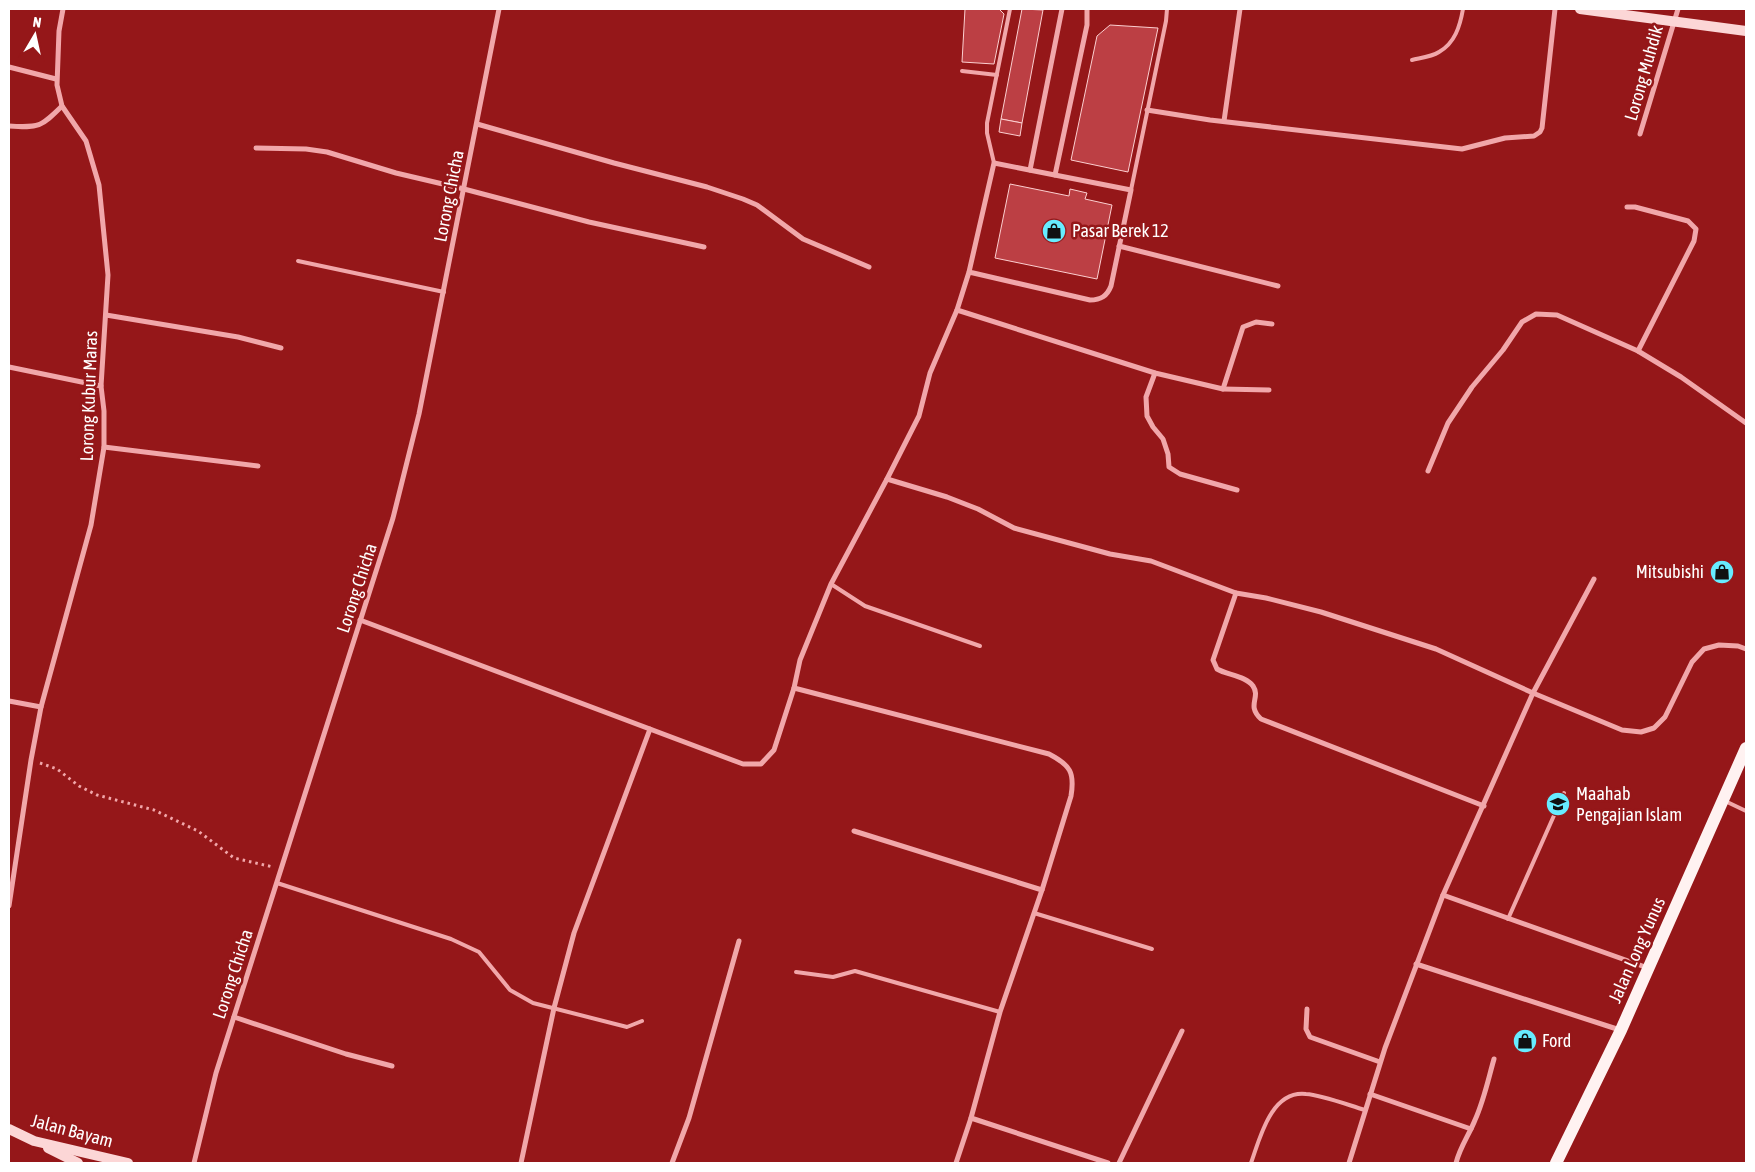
<svg xmlns="http://www.w3.org/2000/svg" width="1755" height="1172" viewBox="0 0 1755 1172" font-family="'Asap Condensed',sans-serif">
	<style>
		.building { fill: #bc3f44; stroke: #fccfd0 }
		.lines { fill: none; stroke-linecap: round; stroke-linejoin: round }
		.path { stroke: #f1a7aa; stroke-width: 3; stroke-dasharray: 2.5 4; stroke-linecap: butt }
		.lane { stroke: #f1a7aa; stroke-width: 4 }
		.street { stroke: #f1a7aa; stroke-width: 5 }
		.secondary { stroke: #fcd6d6; stroke-width: 10 }
		.primary { stroke: #fff2f1; stroke-width: 12 }
		.labels { text-anchor: middle; stroke-width: 5; stroke-linejoin: round; paint-order: stroke }
		.street-label { font-size: 18px; fill: #fff; stroke: #951719 }
		.poi-label { font-size: 18px; fill: #fff; stroke: #951719; text-anchor: start }
	</style>
	<rect width="100%" height="100%" fill="#951719"/>
	<g class="building">
		<polygon points="965,9 999,9 1004,14 994,64 962,62"/>
		<polygon points="1022,9 1043,10 1022,123 1001,119"/>
		<polygon points="1110,25 1158,28 1128,172 1071,160 1097,36"/>
		<polygon points="1001,119 1022,123 1020,136 999,132"/>
		<polygon points="1010,184 1069,196 1070,189 1087,193 1085,199 1112,205 1097,279 995,258"/>
	</g>
	<g class="lines">
		<polyline class="path" points="40,763 57,769 79,786 97,795 154,810 198,831 234,858 273,867"/>
		<g class="lane">
			<path d="M1412 60C1420 58 1431 57 1439 52 1455 43 1460 26 1463 9"/>
			<polyline points="962,71 997,75"/>
			<polyline points="994,163 987,133 987,123 1010,9"/>
			<polyline points="1131,190 1166,21 1167,9"/>
			<polyline points="298,261 444,292"/>
			<polyline points="831,584 865,606 980,646"/>
			<polyline points="1725,801 1746,811"/>
			<polyline points="277,883 451,939 479,952 510,990 533,1003 627,1027 642,1021"/>
			<polyline points="1034,913 1152,949"/>
			<polyline points="1508,919 1564,793"/>
			<polyline points="796,972 833,977 855,971 1000,1012"/>
			<path d="M1251 1163C1260 1138 1271 1090 1306 1094 1322 1095 1348 1105 1365 1110"/>
		</g>
		<g class="street">
			<polyline points="9,67 56,79"/>
			<polyline points="1147,110 1210,120 1462,149 1505,138 1534,136 1540,132 1542,128 1555,9"/>
			<polyline points="1224,121 1240,9"/>
			<polyline points="477,124 614,163 707,187 743,199 757,205 803,239 869,267"/>
			<path d="M9 126C39 128 41 127 62 106"/>
			<polyline points="1640,134 1678,9"/>
			<polyline points="256,148 306,149 327,152 396,173 464,189 589,222 704,247"/>
			<polyline points="1030,170 1062,9"/>
			<polyline points="1055,175 1087,25 1087,9"/>
			<polyline points="1627,207 1635,207 1688,221 1696,229 1694,241 1638,351"/>
			<polyline points="1119,246 1278,286"/>
			<polyline points="957,310 1155,373 1223,389 1243,327 1256,322 1272,324"/>
			<polyline points="106,315 238,337 281,348"/>
			<polyline points="9,367 101,386"/>
			<polyline points="1155,373 1146,397 1147,416 1153,427 1163,439 1168,454 1169,467 1180,474 1237,490"/>
			<polyline points="1223,389 1269,390"/>
			<polyline points="104,447 258,466"/>
			<polyline points="1428,471 1448,423 1472,387 1503,350 1522,322 1536,314 1557,315 1638,351 1681,377 1746,423"/>
			<polyline points="887,479 947,497 978,509 1014,528 1110,554 1151,561 1236,593 1266,598 1321,612 1436,649 1533,693 1622,730 1641,732 1654,728 1665,717 1692,662 1704,649 1719,645 1738,646 1746,649"/>
			<path d="M1236 593 1213 660 1217 669C1227 675 1246 676 1253 686 1261 698 1246 705 1261 719L1484 806"/>
			<path d="M360 620 743 764H761L774 750 794 688 800 660 831 584 887 479 919 416 930 373 957 310 969 272 994 163 1131 190 1111 286C1107 296 1101 300 1090 300L969 272"/>
			<path d="M794 688 1049 754C1070 765 1075 772 1071 796L1042 890 1000 1012 971 1118 956 1163"/>
			<polyline points="9,701 41,707"/>
			<polyline points="854,831 1042,890"/>
			<polyline points="1443,895 1648,968"/>
			<polyline points="9,906 31,760 41,707 91,525 104,447 104,411 101,386 108,275 99,185 86,141 62,106 57,85 59,31 63,9"/>
			<polyline points="1416,964 1620,1030"/>
			<polyline points="1307,1009 1306,1029 1310,1037 1380,1062"/>
			<polyline points="234,1017 346,1054 392,1066"/>
			<polyline points="1370,1094 1471,1129"/>
			<polyline points="971,1118 1108,1163"/>
			<polyline points="194,1163 216,1073 393,518 419,414 499,9"/>
			<polyline points="521,1163 554,1008 574,933 650,729"/>
			<polyline points="672,1163 689,1118 739,941"/>
			<polyline points="1119,1163 1182,1031"/>
			<polyline points="1349,1163 1385,1048 1443,895 1533,693 1594,579"/>
			<path d="M1456 1163C1460 1147 1469 1135 1475 1120 1484 1100 1488 1080 1494 1059"/>
		</g>
		<g class="secondary">
			<polyline points="1580,9 1746,31"/>
			<polyline points="9,1129 34,1141 128,1163"/>
			<polyline points="48,1148 78,1163"/>
		</g>
		<polyline class="primary" points="1556,1163 1621,1030 1746,748"/>
	</g>
	<defs>
		<g id="shop-disc" transform="scale(1.25)"><circle r="9.5" fill="#67ecff" stroke="#951719"/><path d="M-5-2.5h2.3a2.7 3.5 0 0 1 5.4 0H5L5.5 6h-11ZM-1.5-2.5h3a1.5 2.3 0 0 0-3 0Z" fill="#111"/></g>
		<g id="school-disc" transform="scale(1.25)"><circle r="9.5" fill="#67ecff" stroke="#951719"/><path d="M0-5L7-2L0 1L-7-2ZM-4 1L0 2.5L4 1V4Q0 6-4 4Z" fill="#111"/></g>
	</defs>
	<g fill-rule="evenodd">
		<use href="#shop-disc" x="1054" y="231"/>
		<use href="#shop-disc" x="1722" y="572"/>
		<use href="#school-disc" x="1558" y="804"/>
		<use href="#shop-disc" x="1525" y="1041"/>
	</g>
	<g class="labels">
		<g class="street-label">
			<text transform="translate(1644 73) rotate(-74)" y="6">Lorong Muhdik</text>
			<text transform="translate(449 196) rotate(-79)" y="6">Lorong Chicha</text>
			<text transform="translate(89 396) rotate(-88)" y="6">Lorong Kubur Maras</text>
			<text transform="translate(357 588) rotate(-72)" y="6">Lorong Chicha</text>
			<text transform="translate(1637 950) rotate(-66)" y="6">Jalan Long Yunus</text>
			<text transform="translate(233 974) rotate(-72)" y="6">Lorong Chicha</text>
			<text transform="translate(72 1131) rotate(15)" y="6">Jalan Bayam</text>
		</g>
		<g class="poi-label">
			<text x="1072" y="237">Pasar Berek 12</text>
			<text x="1704" y="578" text-anchor="end">Mitsubishi</text>
			<text x="1576" y="800">Maahab<tspan x="1576" dy="21">Pengajian Islam</tspan></text>
			<text x="1542" y="1047">Ford</text>
		</g>
	</g>
	<rect width="1755" height="1172" fill="none" stroke="#ffffff" stroke-width="20"/>
	<g transform="translate(35 35) rotate(9)" stroke="#951719" stroke-width="4" paint-order="stroke">
	<path d="M0-4L9 19L0 12L-9 19Z" fill="#ffffff"/>
	<text y="-8" font-size="14" font-weight="bold" text-anchor="middle" fill="#ffffff">N</text>
	</g>
</svg>
